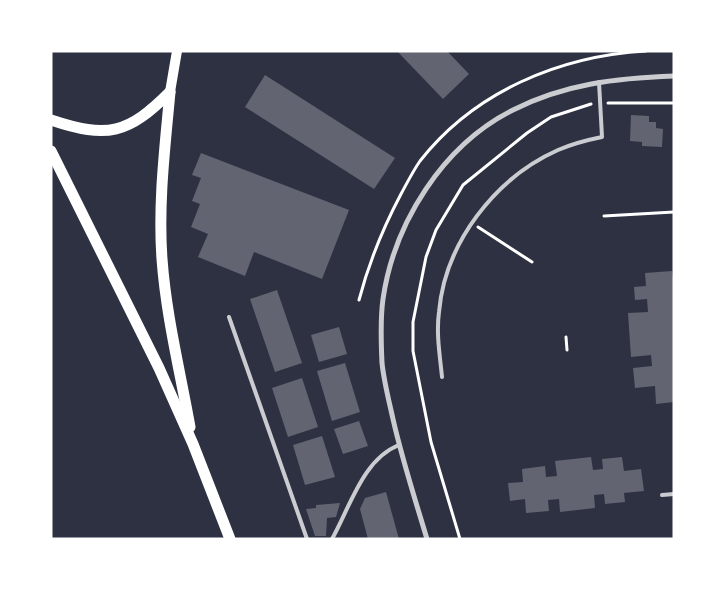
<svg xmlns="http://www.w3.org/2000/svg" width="725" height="590" viewBox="0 0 725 590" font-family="'Fira Sans',sans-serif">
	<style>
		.building { fill: #626471 }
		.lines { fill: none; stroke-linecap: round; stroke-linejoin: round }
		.path { stroke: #fff; stroke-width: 3 }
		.service { stroke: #caccd0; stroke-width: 4 }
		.minor { stroke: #caccd0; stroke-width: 5 }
		.secondary { stroke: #fff; stroke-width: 10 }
		.primary { stroke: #fff; stroke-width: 11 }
	</style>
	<rect width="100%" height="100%" fill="#2d3142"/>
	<g class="building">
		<polygon points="397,51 447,51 469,74 443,99"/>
		<polygon points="265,75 395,158 374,189 245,107"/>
		<polygon points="631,115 649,116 649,122 656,122 656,128 663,129 662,147 642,146 642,142 630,141"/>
		<polygon points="201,153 349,210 322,279 254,252 245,276 198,257 208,234 191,227 200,204 192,201 201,178 192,175"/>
		<polygon points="672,271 674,285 674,402 656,404 655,386 635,388 633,368 652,366 651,355 631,357 628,313 648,312 647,299 635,300 634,287 646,286 645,273"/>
		<polygon points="277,290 302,363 275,372 250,299"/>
		<polygon points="339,327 347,354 319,362 311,335"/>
		<polygon points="345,363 360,412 332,421 317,371"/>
		<polygon points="302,378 318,427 288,437 272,388"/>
		<polygon points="359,421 368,446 343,454 334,429"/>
		<polygon points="322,436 335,477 305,485 293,445"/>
		<polygon points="591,457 593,470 603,469 602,459 622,457 624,471 641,469 644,491 624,493 625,502 605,504 604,494 594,495 595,508 560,512 559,499 548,500 549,511 526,513 525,499 510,501 508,483 523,482 522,469 545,466 546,477 557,476 555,461"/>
		<polygon points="386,492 399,539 368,539 360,509 365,498"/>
		<polygon points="340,503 336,517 327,518 326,536 315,536 306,509 316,508 316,505"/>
	</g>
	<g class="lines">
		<g class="path">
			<polyline points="608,103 674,103"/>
			<polyline points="604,216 674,212"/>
			<polyline points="478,227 532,262"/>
			<path d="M359 300C369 262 383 228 401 194 407 183 413 171 420 161 474 92 559 56 646 51"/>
			<polyline points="566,337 567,350"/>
			<polyline points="460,539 431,442 413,351 413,322 426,257 436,230 463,185 527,133 551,117 591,104"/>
		</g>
		<g class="service">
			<polyline points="229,317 307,539"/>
			<path d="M442 377C440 356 436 334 439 312 445 243 495 178 558 150 572 144 587 140 602 137L599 82"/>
			<polyline points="662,495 674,494"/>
			<path d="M332 539C350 507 363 459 399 445"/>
		</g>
		<path class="minor" d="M427 539C415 499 402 459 393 419 389 401 384 382 382 363 381 342 380 320 383 299 394 223 443 145 513 110 564 84 617 78 674 76"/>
		<polyline class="secondary" points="170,92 177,51"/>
		<g class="primary">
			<path d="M170 92C165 147 158 203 162 259 166 315 180 371 190 427"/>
			<path d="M51 120C108 139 128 134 170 92"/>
			<polyline points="51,151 159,368 193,444 230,539"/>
		</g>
	</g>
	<rect width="725" height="590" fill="none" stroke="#ffffff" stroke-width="105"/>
</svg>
